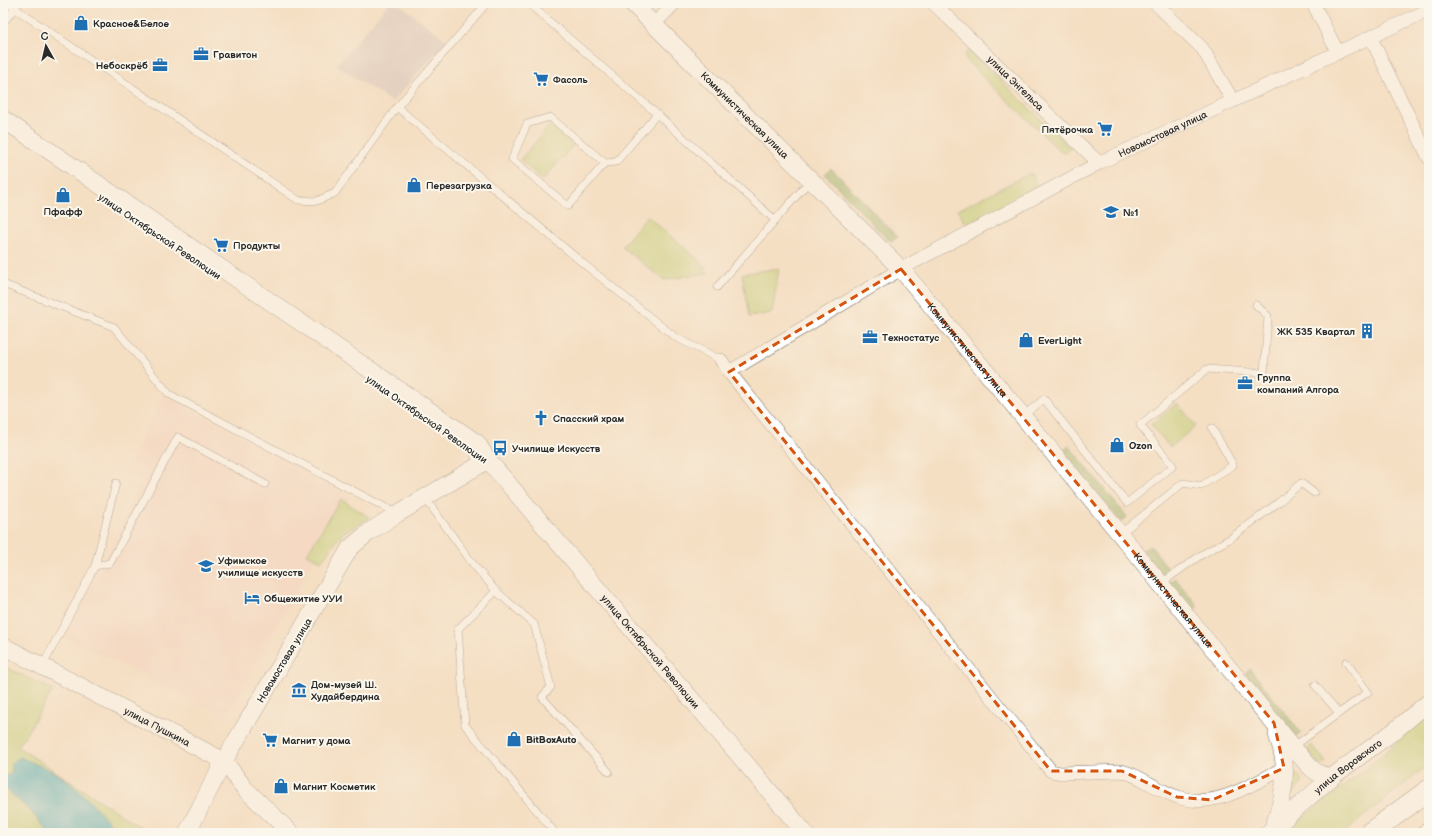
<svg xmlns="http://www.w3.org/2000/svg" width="1432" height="836" viewBox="0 0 1432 836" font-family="'Balsamiq Sans',sans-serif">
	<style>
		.built { fill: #f5d3c1 }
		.industrial { fill: #d1c0bc }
		.green { fill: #bbce72; stroke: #737c4e }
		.forest { fill: #94b164; stroke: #606e48 }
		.water { fill: #3ba9ba; stroke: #336a72 }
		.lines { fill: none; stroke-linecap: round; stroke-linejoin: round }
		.service-casing { stroke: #716a60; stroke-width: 8 }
		.minor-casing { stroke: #716a60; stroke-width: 14 }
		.tertiary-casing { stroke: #716a60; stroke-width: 18 }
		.primary-casing { stroke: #716a60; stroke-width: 22 }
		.service { stroke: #fff; stroke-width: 7 }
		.minor { stroke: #fff; stroke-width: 13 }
		.tertiary { stroke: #fff; stroke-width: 17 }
		.primary { stroke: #fff; stroke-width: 21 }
		.marked { fill: none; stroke: #d5540f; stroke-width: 3; stroke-dasharray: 8 5; stroke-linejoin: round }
		.labels { text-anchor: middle; stroke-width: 4; stroke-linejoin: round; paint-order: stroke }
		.poi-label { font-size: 10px; font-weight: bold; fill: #2b2b2b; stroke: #fbf7ec; text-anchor: start }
		.street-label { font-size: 10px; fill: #2b2b2b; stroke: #fbf7ec }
	</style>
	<rect width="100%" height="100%" fill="#fbf7ec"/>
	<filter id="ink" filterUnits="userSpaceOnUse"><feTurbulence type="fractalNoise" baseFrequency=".025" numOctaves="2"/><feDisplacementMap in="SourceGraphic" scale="8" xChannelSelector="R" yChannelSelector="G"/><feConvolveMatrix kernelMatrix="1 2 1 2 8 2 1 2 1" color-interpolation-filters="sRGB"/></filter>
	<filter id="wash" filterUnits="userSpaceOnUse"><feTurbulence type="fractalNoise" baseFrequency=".012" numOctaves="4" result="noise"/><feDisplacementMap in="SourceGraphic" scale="16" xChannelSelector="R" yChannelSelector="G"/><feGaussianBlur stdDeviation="0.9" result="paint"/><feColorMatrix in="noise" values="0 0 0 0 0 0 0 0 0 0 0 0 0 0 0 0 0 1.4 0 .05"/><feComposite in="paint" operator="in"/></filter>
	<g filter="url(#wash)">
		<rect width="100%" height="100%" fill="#f4dfc3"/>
		<polygon class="built" points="163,394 351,496 226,717 66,637 143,481 125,472"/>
		<polygon class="industrial" points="389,3 398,3 447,41 392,102 336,65"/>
		<g class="green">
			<polygon points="969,50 1071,148 1065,152 1060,151 966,60 965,55"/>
			<polygon points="552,123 575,143 543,180 520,160"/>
			<polygon points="1031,173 1038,188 1038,190 968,223 964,222 958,210"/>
			<polygon points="647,216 700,261 708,273 664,280 622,247"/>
			<polygon points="779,268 772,313 749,317 742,274"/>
			<polygon points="1177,403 1196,426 1170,447 1151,425"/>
			<polygon points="341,499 370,518 343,533 321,561 307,554"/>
			<polygon points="3,666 53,690 18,747 149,833 3,833"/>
			<polygon points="1429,715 1429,764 1343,833 1282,833 1361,773"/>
			<polygon points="1311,745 1326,762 1323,764 1318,763 1307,749"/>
			<polygon points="1290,766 1301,779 1302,784 1284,802"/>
		</g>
		<g class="forest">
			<polygon points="831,168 897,237 893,241 887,239 825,174"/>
			<polygon points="1069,446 1127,517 1121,522 1063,451"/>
			<polygon points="1150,545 1171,572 1164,577 1143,550"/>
			<polygon points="1175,578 1198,606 1192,612 1169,583"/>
			<polygon points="1250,669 1301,733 1296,737 1245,673"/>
		</g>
		<path class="water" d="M20 757C33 763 47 768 59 775 79 788 103 815 119 833H49L33 814 3 786V776L9 775 12 772V768L10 764Z"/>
	</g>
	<g filter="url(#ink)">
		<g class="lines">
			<g class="service-casing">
				<g id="service">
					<polyline points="7,3 298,200 317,201 335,193 397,107 487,3"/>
					<polyline points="528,3 657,114 775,220"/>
					<polyline points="3,23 19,3"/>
					<polyline points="397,107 585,265 675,337 721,360"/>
					<polyline points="605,163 550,117 527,124 512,159 568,206 605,163 616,162 657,114"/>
					<polyline points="3,284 114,327 169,394 396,513"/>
					<polyline points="717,287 806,185"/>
					<polyline points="1023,416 1044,399 1127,503 1173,466 1140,425 1207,369 1264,373 1268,316 1256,305"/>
					<polyline points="425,498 473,564 496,591 458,629 465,725 553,830"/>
					<polyline points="1120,534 1183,483 1201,486 1233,465 1212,428"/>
					<polyline points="95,566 116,483"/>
					<polyline points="1160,584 1201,555 1231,538 1279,502 1301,483 1314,493"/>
					<polyline points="496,591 534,624 551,687 542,697 609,772"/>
					<polyline points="42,667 95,566 110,563 178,437 265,484"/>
					<polyline points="1315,685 1339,713"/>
					<polyline points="1293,747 1368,692 1346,662"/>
				</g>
			</g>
			<g class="minor-casing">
				<g id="minor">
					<path id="s1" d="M933 3 1099 163"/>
					<polyline points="1155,3 1202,48 1233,101"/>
					<polyline points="1313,3 1338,53"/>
					<polyline points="653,25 675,3"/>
					<polyline points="1371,38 1429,158"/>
					<path d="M721 360 729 372 1051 771 1061 773 1122 771C1142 776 1158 791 1178 797 1215 810 1252 784 1284 768"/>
					<path id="s2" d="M729 372 901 269 1099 163 1429 10"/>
				</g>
			</g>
			<g class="tertiary-casing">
				<g id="tertiary">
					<path id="s3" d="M632 3 901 269 1120 534 1298 753C1308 765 1316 777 1333 776"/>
					<polyline points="3,119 477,443 488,460 397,514 369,532 350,548 224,761 187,833"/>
					<path id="s4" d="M479 454 488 460 805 833"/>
					<path id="s5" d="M3 646 224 761 245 789 291 833"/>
					<path d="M1273 828C1282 804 1288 776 1282 751 1281 745 1278 739 1277 733"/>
					<path id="s6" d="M1268 833 1333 776 1394 731 1429 702"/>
				</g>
			</g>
			<g class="primary-casing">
				<g id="primary">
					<polyline points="1370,833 1429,790"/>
					<polyline points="1428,833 1429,832"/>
				</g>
			</g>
			<use href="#service" class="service"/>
			<use href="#minor" class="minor"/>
			<use href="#tertiary" class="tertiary"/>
			<use href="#primary" class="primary"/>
		</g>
	</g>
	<path d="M0 0H1432V836H0ZM901 269 1274 723 1284 768 1212 800 1177 797 1122 771H1051L729 372Z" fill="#f4dfc3" fill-opacity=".55" fill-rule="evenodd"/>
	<path class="marked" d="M901 269 1274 723 1284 768 1212 800 1177 797 1122 771H1051L729 372Z"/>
	<defs>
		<g id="shop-bare" transform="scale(1.2)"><path d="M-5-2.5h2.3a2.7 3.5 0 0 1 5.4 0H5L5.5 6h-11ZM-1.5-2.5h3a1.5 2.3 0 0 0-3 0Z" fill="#1f6fb2" stroke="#fbf7ec" stroke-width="2.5" paint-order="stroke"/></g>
		<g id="office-bare" transform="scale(1.2)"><path d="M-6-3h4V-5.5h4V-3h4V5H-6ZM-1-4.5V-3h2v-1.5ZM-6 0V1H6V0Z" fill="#1f6fb2" stroke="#fbf7ec" stroke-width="2.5" paint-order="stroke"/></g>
		<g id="supermarket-bare" transform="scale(1.2)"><path d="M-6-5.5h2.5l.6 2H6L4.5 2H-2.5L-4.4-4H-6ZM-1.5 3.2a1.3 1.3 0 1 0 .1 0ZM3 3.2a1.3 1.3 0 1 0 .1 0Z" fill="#1f6fb2" stroke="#fbf7ec" stroke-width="2.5" paint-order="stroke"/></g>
		<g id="school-bare" transform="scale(1.2)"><path d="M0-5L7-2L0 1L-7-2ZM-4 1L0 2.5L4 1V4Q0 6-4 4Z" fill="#1f6fb2" stroke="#fbf7ec" stroke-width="2.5" paint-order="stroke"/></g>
		<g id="building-bare" transform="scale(1.2)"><path d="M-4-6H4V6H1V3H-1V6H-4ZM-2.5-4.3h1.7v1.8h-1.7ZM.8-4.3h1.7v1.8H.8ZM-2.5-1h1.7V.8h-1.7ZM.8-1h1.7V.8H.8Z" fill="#1f6fb2" stroke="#fbf7ec" stroke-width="2.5" paint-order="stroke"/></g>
		<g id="church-bare" transform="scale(1.2)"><path d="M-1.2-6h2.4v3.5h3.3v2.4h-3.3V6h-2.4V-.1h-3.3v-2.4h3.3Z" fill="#1f6fb2" stroke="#fbf7ec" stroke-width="2.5" paint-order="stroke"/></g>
		<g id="bus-bare" transform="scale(1.2)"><path d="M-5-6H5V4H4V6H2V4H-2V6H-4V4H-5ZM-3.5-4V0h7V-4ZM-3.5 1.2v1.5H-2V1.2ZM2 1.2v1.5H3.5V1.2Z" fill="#1f6fb2" stroke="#fbf7ec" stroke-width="2.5" paint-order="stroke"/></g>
		<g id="university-bare" transform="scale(1.2)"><path d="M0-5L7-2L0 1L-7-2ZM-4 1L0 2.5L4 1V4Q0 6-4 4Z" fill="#1f6fb2" stroke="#fbf7ec" stroke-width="2.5" paint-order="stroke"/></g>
		<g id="hotel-bare" transform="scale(1.2)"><path d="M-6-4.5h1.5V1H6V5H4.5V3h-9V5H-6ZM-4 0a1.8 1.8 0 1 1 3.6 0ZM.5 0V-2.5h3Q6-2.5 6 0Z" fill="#1f6fb2" stroke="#fbf7ec" stroke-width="2.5" paint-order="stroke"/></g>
		<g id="museum-bare" transform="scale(1.2)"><path d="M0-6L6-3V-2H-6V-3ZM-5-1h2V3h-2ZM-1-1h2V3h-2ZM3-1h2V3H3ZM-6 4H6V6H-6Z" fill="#1f6fb2" stroke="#fbf7ec" stroke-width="2.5" paint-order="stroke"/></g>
	</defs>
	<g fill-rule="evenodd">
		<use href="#shop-bare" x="81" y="23"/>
		<use href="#office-bare" x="201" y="54"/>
		<use href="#office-bare" x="160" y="65"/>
		<use href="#supermarket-bare" x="541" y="79"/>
		<use href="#supermarket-bare" x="1105" y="129"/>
		<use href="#shop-bare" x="414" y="185"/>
		<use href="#shop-bare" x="63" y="195"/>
		<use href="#school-bare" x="1111" y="212"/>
		<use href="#supermarket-bare" x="221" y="245"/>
		<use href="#building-bare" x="1367" y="331"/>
		<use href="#office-bare" x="870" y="337"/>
		<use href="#shop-bare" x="1026" y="340"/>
		<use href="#office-bare" x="1245" y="383"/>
		<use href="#church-bare" x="541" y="418"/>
		<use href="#shop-bare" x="1117" y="445"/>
		<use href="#bus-bare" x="500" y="448"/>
		<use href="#university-bare" x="206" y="566"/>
		<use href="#hotel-bare" x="252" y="598"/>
		<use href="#museum-bare" x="299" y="690"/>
		<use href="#shop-bare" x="514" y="739"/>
		<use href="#supermarket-bare" x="270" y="740"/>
		<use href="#shop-bare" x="281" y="786"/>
	</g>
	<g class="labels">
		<g class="poi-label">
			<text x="93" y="27">Красное&amp;Белое</text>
			<text x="213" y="58">Гравитон</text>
			<text x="148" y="69" text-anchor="end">Небоскрёб</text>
			<text x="553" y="83">Фасоль</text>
			<text x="1093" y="133" text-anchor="end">Пятёрочка</text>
			<text x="426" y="189">Перезагрузка</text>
			<text x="63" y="215" text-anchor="middle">Пфафф</text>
			<text x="1123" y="216">№1</text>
			<text x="233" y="249">Продукты</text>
			<text x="1355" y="335" text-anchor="end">ЖК 535 Квартал</text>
			<text x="882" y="341">Техностатус</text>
			<text x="1038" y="344">EverLight</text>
			<text x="1257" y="381">Группа<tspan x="1257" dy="12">компаний Алгора</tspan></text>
			<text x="553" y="422">Спасский храм</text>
			<text x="1129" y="449">Ozon</text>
			<text x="512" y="452">Училище Искусств</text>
			<text x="218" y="564">Уфимское<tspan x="218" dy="12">училище искусств</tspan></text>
			<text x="264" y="602">Общежитие УУИ</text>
			<text x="311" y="688">Дом-музей Ш.<tspan x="311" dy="12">Худайбердина</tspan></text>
			<text x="526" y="743">BitBoxAuto</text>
			<text x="282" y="744">Магнит у дома</text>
			<text x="293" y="790">Магнит Косметик</text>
		</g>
		<g class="street-label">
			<text dy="4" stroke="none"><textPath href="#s1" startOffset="115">улица Энгельса</textPath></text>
			<text dy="4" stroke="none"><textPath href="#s3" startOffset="159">Коммунистическая улица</textPath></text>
			<text dy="4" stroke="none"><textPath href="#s2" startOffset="495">Новомостовая улица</textPath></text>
			<text transform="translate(160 236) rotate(34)" y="4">улица Октябрьской Революции</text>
			<text dy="4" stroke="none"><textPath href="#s3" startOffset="483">Коммунистическая улица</textPath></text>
			<text transform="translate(427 419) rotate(35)" y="4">улица Октябрьской Революции</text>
			<text dy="4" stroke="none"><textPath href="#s3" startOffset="807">Коммунистическая улица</textPath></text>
			<text dy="4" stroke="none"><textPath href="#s4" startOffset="262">улица Октябрьской Революции</textPath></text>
			<text transform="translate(284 660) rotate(-59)" y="4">Новомостовая улица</text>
			<text dy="4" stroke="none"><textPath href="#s5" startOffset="174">улица Пушкина</textPath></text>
			<text dy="4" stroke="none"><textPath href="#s6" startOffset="104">улица Воровского</textPath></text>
		</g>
	</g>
	<rect width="1432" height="836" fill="none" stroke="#fbf7ec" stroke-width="16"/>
	<g transform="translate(46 46) rotate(352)" stroke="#fbf7ec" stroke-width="3" paint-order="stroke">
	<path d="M0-3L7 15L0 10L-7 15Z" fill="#2b2b2b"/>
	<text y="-6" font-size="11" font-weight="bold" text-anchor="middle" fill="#2b2b2b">С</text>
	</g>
</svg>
